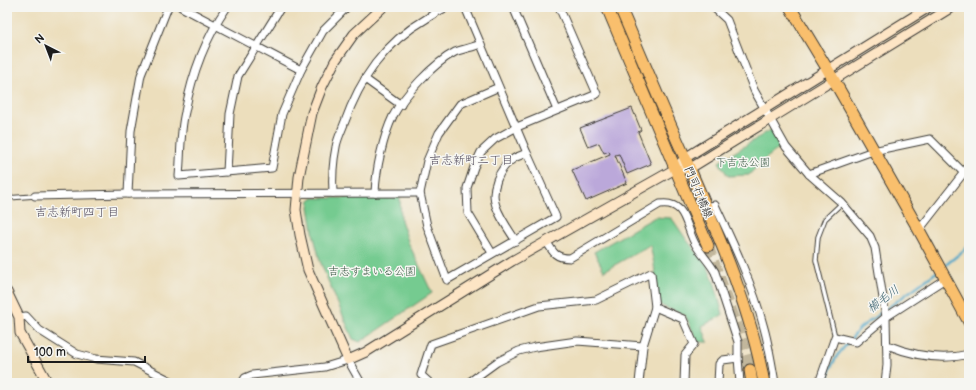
<svg xmlns="http://www.w3.org/2000/svg" width="976" height="390" viewBox="0 0 976 390" font-family="'Balsamiq Sans','Klee One',sans-serif">
	<style>
		.green { fill: #75cb90; stroke: #487456 }
		.lines { fill: none; stroke-linecap: round; stroke-linejoin: round }
		.stream { stroke: #4ba7c9; stroke-width: 2.5 }
		.building { fill: #bba8da }
		.primary-tunnel { stroke: #c2b79c; stroke-width: 11; stroke-dasharray: 11 5.5; stroke-linecap: butt }
		.lane-casing { stroke: #3b3934; stroke-width: 5.5 }
		.street-casing { stroke: #3b3934; stroke-width: 9 }
		.secondary-casing { stroke: #3b3934; stroke-width: 11 }
		.primary-casing { stroke: #3b3934; stroke-width: 13 }
		.lane { stroke: #fff; stroke-width: 3.5 }
		.street { stroke: #fff; stroke-width: 7 }
		.secondary { stroke: #fde5c5; stroke-width: 9 }
		.primary { stroke: #f9bf6d; stroke-width: 11 }
		.labels { text-anchor: middle; stroke-width: 3; stroke-linejoin: round; paint-order: stroke }
		.park-label { font-size: 11px; fill: #3b5945; stroke: #f6f6f2 }
		.street-label { font-size: 11px; fill: #1c1c1c; stroke: #f6f6f2 }
		.neighbourhood-label { font-size: 12px; fill: #544d5e; stroke: #f6f6f2 }
		.water-label { font-size: 12px; font-style: italic; fill: #315b6a; stroke: #f6f6f2 }
	</style>
	<rect width="100%" height="100%" fill="#f6f6f2"/>
	<filter id="ink" filterUnits="userSpaceOnUse"><feTurbulence type="fractalNoise" baseFrequency=".025" numOctaves="2"/><feDisplacementMap in="SourceGraphic" scale="8" xChannelSelector="R" yChannelSelector="G"/><feConvolveMatrix kernelMatrix="1 2 1 2 8 2 1 2 1" color-interpolation-filters="sRGB"/></filter>
	<filter id="wash" filterUnits="userSpaceOnUse"><feTurbulence type="fractalNoise" baseFrequency=".012" numOctaves="4" result="noise"/><feDisplacementMap in="SourceGraphic" scale="16" xChannelSelector="R" yChannelSelector="G"/><feGaussianBlur stdDeviation="0.9" result="paint"/><feColorMatrix in="noise" values="0 0 0 0 0 0 0 0 0 0 0 0 0 0 0 0 0 1.4 0 .05"/><feComposite in="paint" operator="in"/></filter>
	<g filter="url(#wash)">
		<rect width="100%" height="100%" fill="#ecdebc"/>
		<g class="green">
			<polygon points="772,129 782,146 760,163 749,175 728,176 719,162"/>
			<polygon points="312,198 400,198 401,220 409,244 432,293 360,342 353,339 329,283 320,261 314,237 309,207 310,200"/>
			<polygon points="655,217 671,218 673,220 686,239 707,265 715,285 723,315 702,326 708,342 698,342 685,315 662,306 658,302 654,264 650,245 604,271 594,252"/>
		</g>
		<g class="lines">
			<g class="stream">
				<polyline points="942,268 969,246"/>
				<polyline points="829,383 830,369 837,356 860,328 938,271"/>
			</g>
		</g>
		<g id="blocks">
			<polygon class="building" points="632,108 641,130 638,132 651,164 627,174 619,154 615,155 627,183 586,201 572,170 610,154 609,151 604,153 599,143 588,147 580,128"/>
		</g>
	</g>
	<g filter="url(#ink)">
		<use href="#blocks" fill-opacity="0" stroke="#3b3934" stroke-width="1"/>
		<g class="lines">
			<polyline class="primary-tunnel" points="708,246 739,331 750,370"/>
			<g class="lane-casing">
				<g id="lane">
					<polyline points="7,198 35,196"/>
					<polyline points="835,337 816,260 818,237 825,219 842,203"/>
				</g>
			</g>
			<g class="street-casing">
				<g id="street">
					<polyline points="181,7 301,70"/>
					<path d="M227 7C205 39 192 74 185 112 180 132 181 155 179 176L272 168 282 114 301 70 323 31 347 7"/>
					<polyline points="465,7 527,153 556,217 447,280 427,226 420,193 427,161 439,133 460,104 499,87"/>
					<polyline points="513,7 557,110"/>
					<polyline points="713,7 727,20 754,90 786,147 809,174 842,203 870,236 875,248 886,317 887,365 885,383"/>
					<polyline points="365,79 401,105"/>
					<polyline points="227,172 230,114 238,76 281,7"/>
					<polyline points="809,174 873,151 930,139 964,173"/>
					<path d="M333 193C332 178 333 162 336 147 337 140 341 132 344 124 360 79 384 43 426 19 433 14 440 10 447 7"/>
					<path d="M375 193C376 169 383 137 393 116 404 95 434 63 455 52 463 49 473 47 481 44"/>
					<polyline points="128,194 131,131 141,75 168,7"/>
					<polyline points="35,196 128,194 420,193"/>
					<path d="M706 207 715 205C734 245 753 285 764 328 769 346 772 365 775 383"/>
					<polyline points="919,230 969,166"/>
					<path d="M516 241C509 230 500 218 496 206 490 190 499 168 513 159 517 156 523 155 527 153"/>
					<path d="M547 242C553 253 556 258 570 258L660 204C688 200 685 230 697 247 703 256 710 263 715 272L738 342V358L740 383"/>
					<polyline points="492,253 468,213 467,188 474,167 481,152 495,139 517,127 597,94 559,7"/>
					<polyline points="655,307 683,319 694,344 685,355 684,383"/>
					<polyline points="19,317 26,316 39,330 77,354 96,359 134,362 175,383"/>
					<path d="M887 345C912 355 942 361 969 354"/>
					<polyline points="242,383 245,378 252,375 325,367 348,360 361,383"/>
					<polyline points="430,383 421,375 431,344 539,306 596,300 651,273 655,307 643,346 639,383"/>
					<polyline points="468,383 497,362 519,351 535,347 577,341 643,346"/>
					<polyline points="718,383 719,364 723,360 738,358"/>
					<polyline points="819,383 835,337 856,342 886,317 945,279"/>
				</g>
			</g>
			<g class="secondary-casing">
				<g id="secondary">
					<polyline points="383,7 354,34 335,61 322,87 312,113 299,177 296,210 300,235 308,270 348,360 366,352 512,261 675,169 685,158 929,7"/>
					<polyline points="683,169 689,169 952,7"/>
					<polyline points="7,292 19,317 20,333 48,383"/>
				</g>
			</g>
			<g class="primary-casing">
				<g id="primary">
					<polyline points="607,7 708,246"/>
					<path d="M620 7C642 58 663 109 686 160 717 232 750 305 764 383"/>
					<polyline points="790,7 828,70 919,230 969,322"/>
					<polyline points="750,370 752,383"/>
				</g>
			</g>
			<use href="#lane" class="lane"/>
			<use href="#street" class="street"/>
			<use href="#secondary" class="secondary"/>
			<use href="#primary" class="primary"/>
		</g>
	</g>
	<g class="labels">
		<g class="park-label">
			<text x="743" y="166">下吉志公園</text>
			<text x="372" y="275">吉志すまいる公園</text>
		</g>
		<g class="street-label">
			<text transform="translate(699 192) rotate(67)" y="4">門司行橋線</text>
		</g>
		<g class="neighbourhood-label">
			<text x="471" y="164">吉志新町二丁目</text>
			<text x="77" y="216">吉志新町四丁目</text>
		</g>
		<g class="water-label">
			<text transform="translate(883 299) rotate(-37)" y="4">櫛毛川</text>
		</g>
	</g>
	<rect width="976" height="390" fill="none" stroke="#f6f6f2" stroke-width="24"/>
	<g transform="translate(46 46) rotate(318)" stroke="#f6f6f2" stroke-width="3" paint-order="stroke">
	<path d="M0-3L7 15L0 10L-7 15Z" fill="#1c1c1c"/>
	<text y="-6" font-size="11" font-weight="bold" text-anchor="middle" fill="#1c1c1c">N</text>
	</g>
	<path d="M28 356v6h117v-6" fill="none" stroke="#1c1c1c" stroke-width="2"/>
	<text x="34" y="356" font-size="12" fill="#1c1c1c" stroke="#f6f6f2" stroke-width="3" paint-order="stroke">100 m</text>
</svg>
